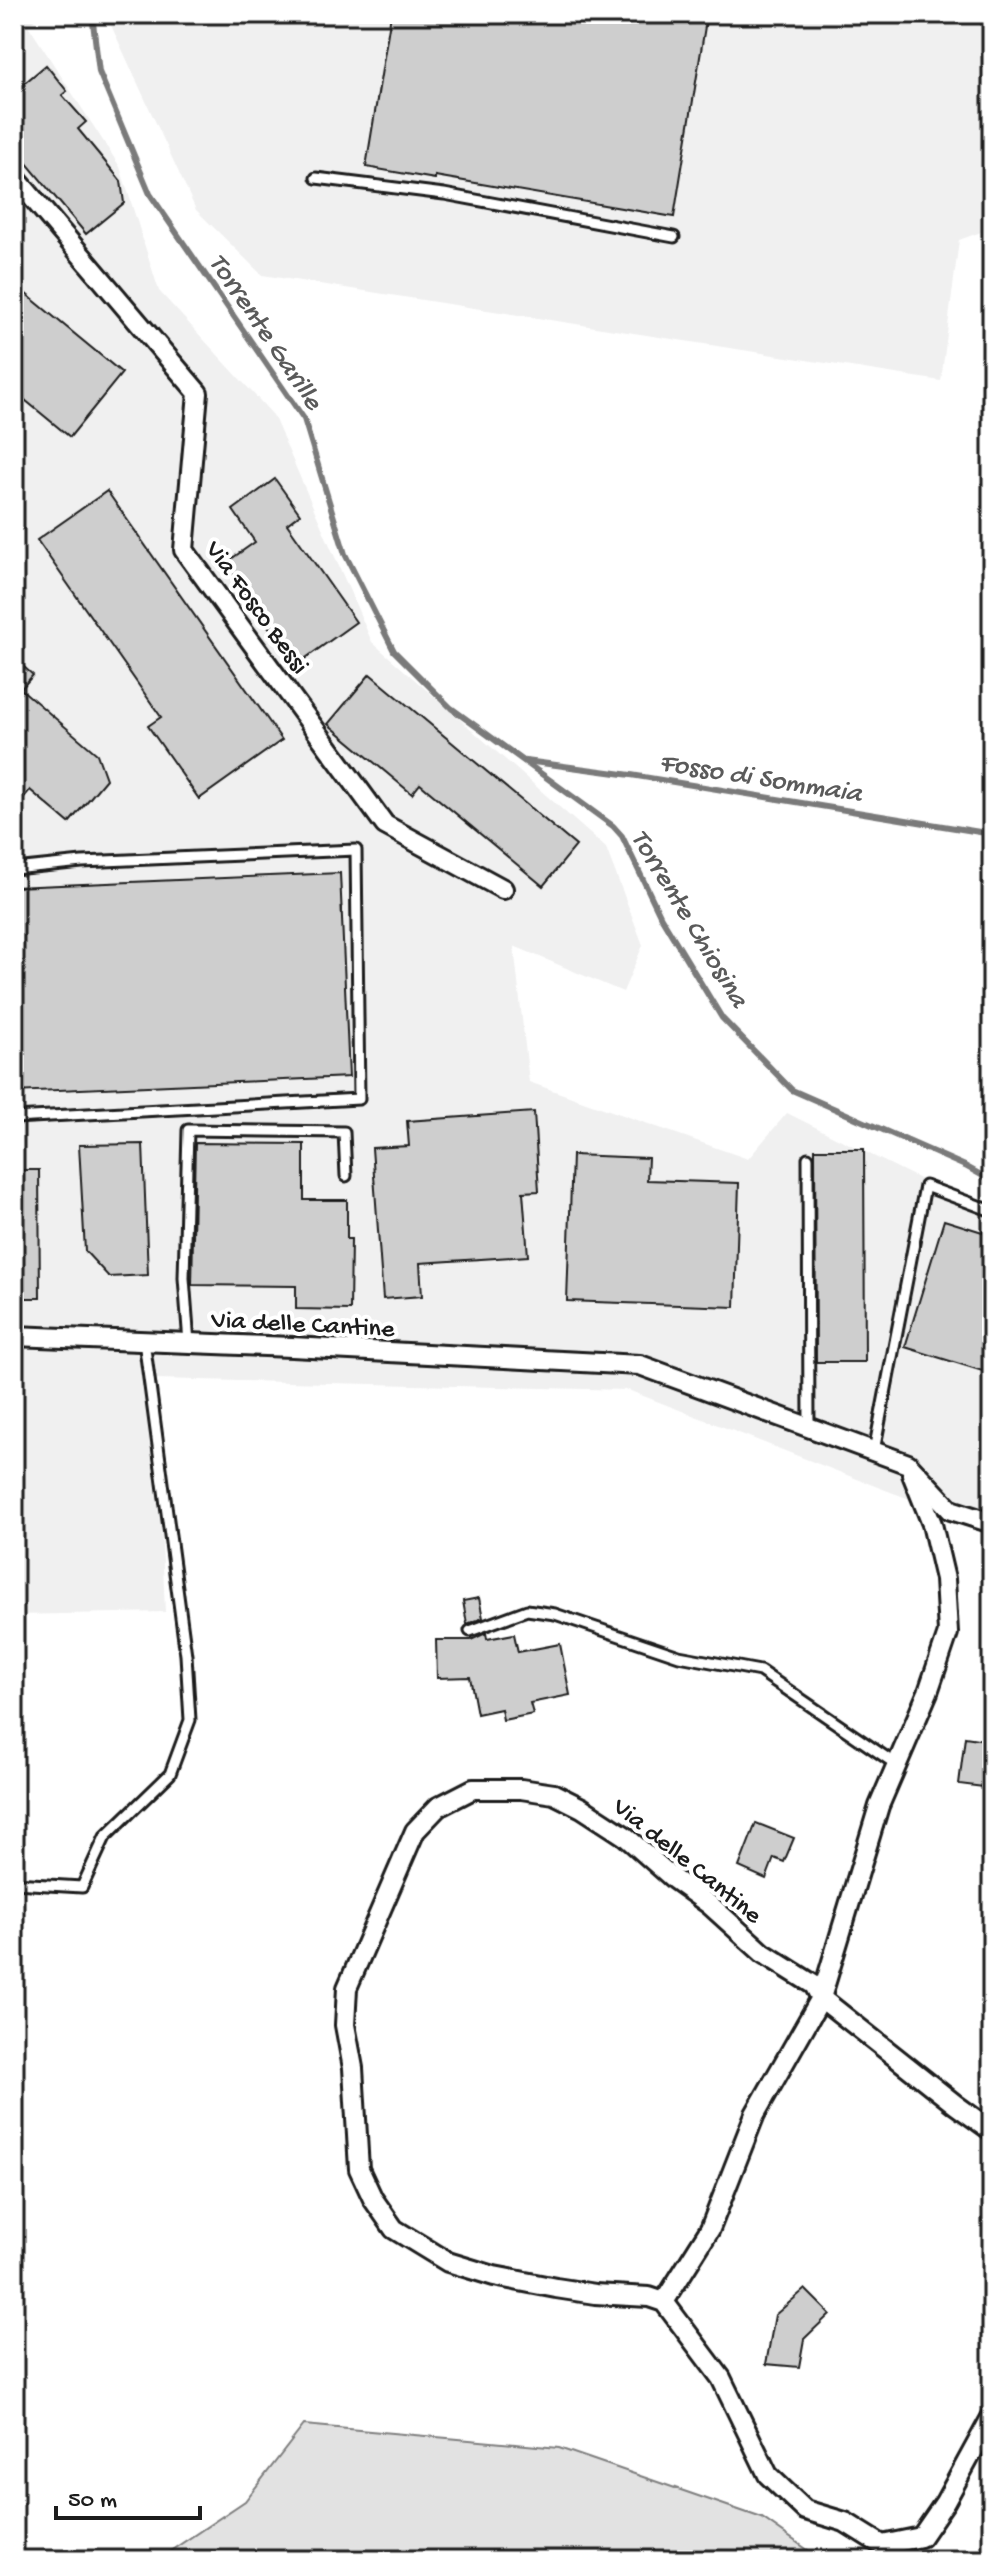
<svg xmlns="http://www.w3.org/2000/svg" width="1006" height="2574" viewBox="0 0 1006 2574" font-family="'Gochi Hand',sans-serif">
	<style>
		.built { fill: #f0f0f0 }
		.green { fill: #e2e2e2; stroke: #7f7f7f; stroke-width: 2 }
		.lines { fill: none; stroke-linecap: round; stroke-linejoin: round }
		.stream { stroke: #7a7a7a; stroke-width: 6 }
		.building { fill: #cecece; stroke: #1c1c1c; stroke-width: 2 }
		.service-casing { stroke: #1c1c1c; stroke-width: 15 }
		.minor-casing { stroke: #1c1c1c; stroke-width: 24 }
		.service { stroke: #fff; stroke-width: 9 }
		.minor { stroke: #fff; stroke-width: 18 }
		.labels { text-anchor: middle; stroke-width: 8; stroke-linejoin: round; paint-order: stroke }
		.street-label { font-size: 26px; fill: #1c1c1c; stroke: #fff }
		.water-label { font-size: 28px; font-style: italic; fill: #5a5a5a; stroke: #fff }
	</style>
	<rect width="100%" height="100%" fill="#fff"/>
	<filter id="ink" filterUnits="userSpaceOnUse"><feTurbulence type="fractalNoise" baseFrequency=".0125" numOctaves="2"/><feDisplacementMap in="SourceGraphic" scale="16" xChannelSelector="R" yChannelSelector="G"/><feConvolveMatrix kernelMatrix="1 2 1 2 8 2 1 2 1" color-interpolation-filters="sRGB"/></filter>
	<g filter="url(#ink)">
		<g class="built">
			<polygon points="14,14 43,14 28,25 120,167 159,291 273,415 372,642 606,848 643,945 623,992 514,946 529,1082 748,1159 787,1113 992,1215 992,1529 888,1491 628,1390 155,1379 165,1612 14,1615"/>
			<polygon points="109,14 991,14 992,228 959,240 941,381 262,275 196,210 110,23"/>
		</g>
		<polygon class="green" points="304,2425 559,2448 762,2518 822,2560 157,2560 245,2501"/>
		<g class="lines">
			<g class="stream">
				<polyline points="92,14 99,72 150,194 304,419 345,554 394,651 451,708 613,826 622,836 661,917 722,1018 792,1090 965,1166 992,1181"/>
				<polyline points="526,761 631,775 992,834"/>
			</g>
		</g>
		<g class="building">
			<polygon points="391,14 707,14 674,217 435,176 435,179 366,167"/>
			<polygon points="46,65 67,91 62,95 86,122 78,129 121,181 124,203 86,234 14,148 14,92"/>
			<polygon points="14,284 122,373 70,437 14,391"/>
			<polygon points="275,479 300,514 287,524 356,622 296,665 224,564 255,542 233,510"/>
			<polygon points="107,491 282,740 199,799 148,726 161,717 37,540"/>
			<polygon points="14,658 33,675 21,689 97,754 106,779 69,823 30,790 14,809"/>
			<polygon points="370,674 576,846 543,886 420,784 412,794 328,724"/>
			<polygon points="340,873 349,1077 14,1092 14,887"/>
			<polygon points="534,1112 539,1191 523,1192 528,1256 420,1263 422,1296 383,1299 372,1148 409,1146 407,1121"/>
			<polygon points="195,1143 304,1144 304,1200 347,1200 347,1239 351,1239 350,1310 296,1309 296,1286 192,1285"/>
			<polygon points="143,1144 148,1275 109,1277 85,1251 79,1145"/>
			<polygon points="815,1149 864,1149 865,1362 816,1362"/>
			<polygon points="572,1155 648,1158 647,1180 739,1183 735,1307 567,1301"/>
			<polygon points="14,1170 39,1170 40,1298 14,1298"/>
			<polygon points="944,1220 992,1235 992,1374 905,1347"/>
			<polygon points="479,1598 483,1618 467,1624 463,1601"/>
			<polygon points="486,1633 487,1639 514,1634 518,1652 560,1644 570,1695 530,1703 533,1714 503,1720 501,1709 477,1714 470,1677 437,1678 436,1640 471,1640"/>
			<polygon points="965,1737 992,1741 992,1788 959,1784"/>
			<polygon points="756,1823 794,1838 784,1862 774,1858 766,1879 739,1867"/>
			<polygon points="805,2289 830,2314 804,2339 799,2367 766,2364 775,2315"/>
		</g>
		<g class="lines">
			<g class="service-casing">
				<g id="service">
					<polyline points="316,178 444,194 674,237"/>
					<polyline points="14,869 82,862 356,850 359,1099 14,1118"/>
					<polyline points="808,1158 809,1427"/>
					<polyline points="189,1343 184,1278 188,1130 344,1132 346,1176"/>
					<polyline points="874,1451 925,1186 992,1211"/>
					<polyline points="470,1631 527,1610 555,1614 679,1656 760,1671 897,1765"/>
					<polyline points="14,1883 82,1887 105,1837 170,1774 190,1720 186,1655 144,1341"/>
				</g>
			</g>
			<g class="minor-casing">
				<g id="minor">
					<polyline points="14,176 198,393 184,550 385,825 503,889"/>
					<polyline points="14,1336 292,1347 640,1365 908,1464 951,1510 992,1523"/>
					<polyline points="992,2131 956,2105 821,1998 814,1985 763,1953 710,1905 675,1880 625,1836 582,1808 554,1794 521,1789 473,1789 438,1807 415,1831 347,1988 345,2025 353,2068 359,2169 373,2199 394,2229 448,2262 494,2276 556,2288 595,2294 649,2297 664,2302 721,2378 768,2475 805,2510 845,2522 882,2545 921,2537 945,2502 992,2416"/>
					<polyline points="664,2302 710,2229 755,2114 821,1998 879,1806 928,1692 948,1633 945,1579 932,1524 912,1474"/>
				</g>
			</g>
			<use href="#service" class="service"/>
			<use href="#minor" class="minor"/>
		</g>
	</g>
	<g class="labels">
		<g class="street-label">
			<text transform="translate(259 606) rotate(54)" y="9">Via Fosco Bessi</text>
			<text transform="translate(303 1322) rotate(3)" y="9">Via delle Cantine</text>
			<text transform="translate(689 1859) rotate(39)" y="9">Via delle Cantine</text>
		</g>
		<g class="water-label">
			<text transform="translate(268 330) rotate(56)" y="10">Torrente Garille</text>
			<text transform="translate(761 775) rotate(9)" y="10">Fosso di Sommaia</text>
			<text transform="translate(692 917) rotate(59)" y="10">Torrente Chiosina</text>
		</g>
	</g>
	<rect width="1006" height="2574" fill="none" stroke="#fff" stroke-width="48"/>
	<rect x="24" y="24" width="958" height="2526" fill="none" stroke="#1c1c1c" stroke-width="3" filter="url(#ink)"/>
	<path d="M56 2506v12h144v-12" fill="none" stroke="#1c1c1c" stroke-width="4"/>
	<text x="68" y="2506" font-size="24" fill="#1c1c1c" stroke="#ffffff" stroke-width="6" paint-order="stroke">50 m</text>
</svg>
